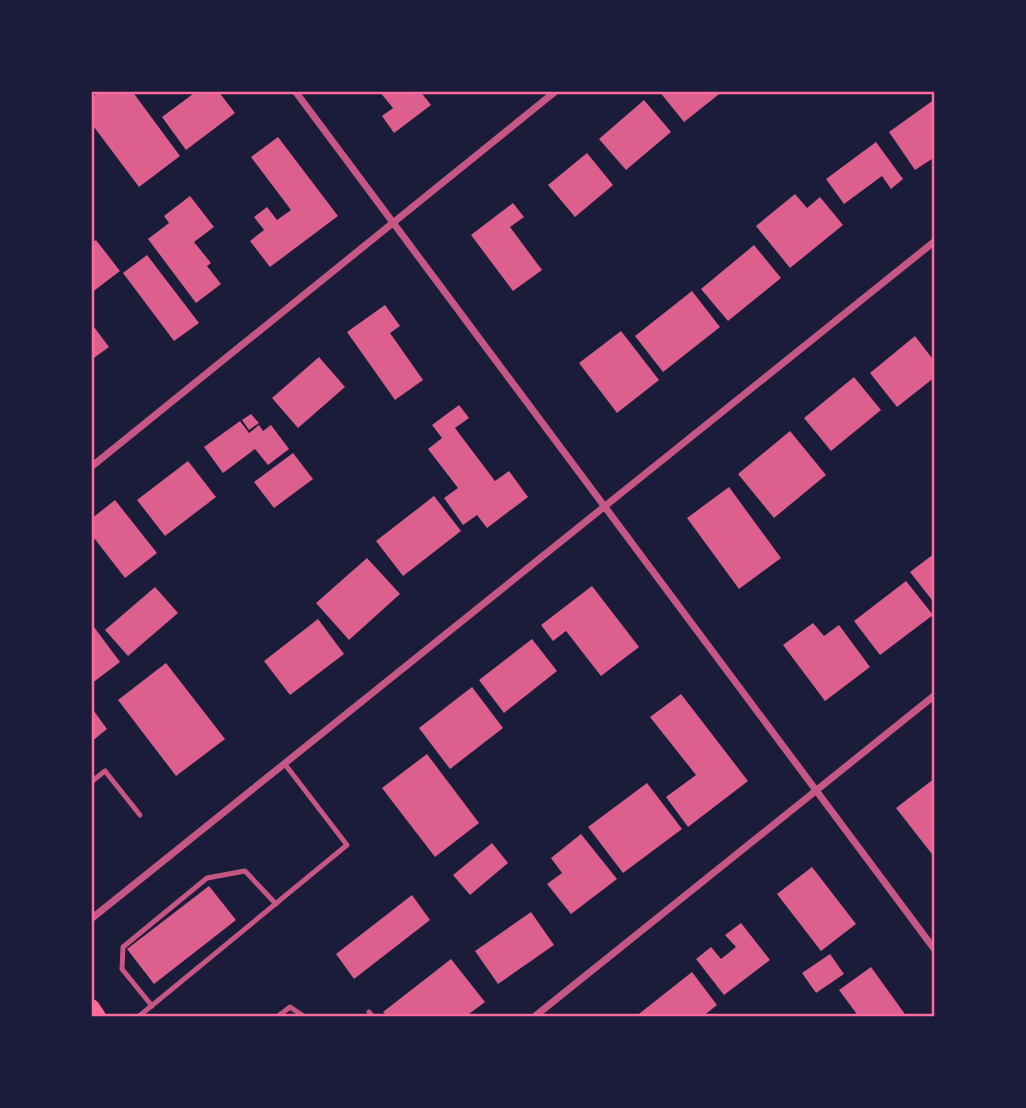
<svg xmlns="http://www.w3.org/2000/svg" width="1026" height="1108" viewBox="0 0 1026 1108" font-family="'Open Sans',sans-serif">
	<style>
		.building { fill: #dd5f8e }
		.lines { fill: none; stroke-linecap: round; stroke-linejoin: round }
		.service { stroke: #c65784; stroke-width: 5 }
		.minor { stroke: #c65784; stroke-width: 7 }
		.primary { stroke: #ff6b9d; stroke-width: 18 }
		.neatline { fill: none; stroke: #ff6b9d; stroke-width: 2.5 }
	</style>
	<rect width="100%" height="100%" fill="#1b1b3a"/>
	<g class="building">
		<polygon points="100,91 132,91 180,156 139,187 91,123 91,98"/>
		<polygon points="197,91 218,91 235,113 186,150 162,117"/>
		<polygon points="379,91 420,91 431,105 394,133 382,116 393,108"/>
		<polygon points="659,91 723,91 684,122"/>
		<polygon points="935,99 935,157 915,170 889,132"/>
		<polygon points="644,100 671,132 626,170 599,139"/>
		<polygon points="278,137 338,216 270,267 250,241 264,230 254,217 267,207 277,220 291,210 251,157"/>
		<polygon points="876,142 903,179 891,189 882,176 844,204 826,179"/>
		<polygon points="587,153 613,185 575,217 548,185"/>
		<polygon points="795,194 807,208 820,197 843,225 790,268 756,226"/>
		<polygon points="190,196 214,227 194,242 211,263 207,266 221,284 196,303 148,239 169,223 164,216"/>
		<polygon points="513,203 524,217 510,227 542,270 513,291 471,235"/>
		<polygon points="96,240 120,271 91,293 91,244"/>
		<polygon points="754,245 781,278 728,321 701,289"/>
		<polygon points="147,255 199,323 174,341 123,273"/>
		<polygon points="692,291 720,327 663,372 635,336"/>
		<polygon points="385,305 400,326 390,333 423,380 395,400 347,332"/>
		<polygon points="91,323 109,347 91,360"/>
		<polygon points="621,331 659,380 617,413 579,363"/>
		<polygon points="915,336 935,362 935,377 897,407 870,373"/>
		<polygon points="319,357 345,387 298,428 272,398"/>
		<polygon points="854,377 881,410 831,451 804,418"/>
		<polygon points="459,405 469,418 455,428 495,481 509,471 528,497 487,528 477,515 463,525 444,498 458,488 428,449 442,438 432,425"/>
		<polygon points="251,414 259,423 249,430 242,420"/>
		<polygon points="240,421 249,433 259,425 263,431 271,425 289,449 268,465 255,449 223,473 204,447"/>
		<polygon points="790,431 826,475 774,518 738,474"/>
		<polygon points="293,453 313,479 274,508 254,482"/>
		<polygon points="188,461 216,497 165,536 137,500"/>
		<polygon points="729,487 781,558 739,589 687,518"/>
		<polygon points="434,496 461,531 403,576 376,541"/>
		<polygon points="115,500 157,553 125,578 91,534 91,519"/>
		<polygon points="935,553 935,604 910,572"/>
		<polygon points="367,558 400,594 349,640 316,603"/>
		<polygon points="906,581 933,615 880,655 854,621"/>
		<polygon points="592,586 639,647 601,676 566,631 553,641 541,625"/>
		<polygon points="155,587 178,613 128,656 105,630"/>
		<polygon points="318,619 344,654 290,695 264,661"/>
		<polygon points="91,623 120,662 91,684"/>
		<polygon points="813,623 824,636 839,625 870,667 825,701 783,645"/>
		<polygon points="532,639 557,671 504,713 479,680"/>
		<polygon points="166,663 225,739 176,776 118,700"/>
		<polygon points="472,687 503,728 450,769 419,728"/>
		<polygon points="681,694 748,781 688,827 666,797 696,775 650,717"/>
		<polygon points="91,707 107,729 91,742"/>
		<polygon points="427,754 479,823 435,857 382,788"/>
		<polygon points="935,778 935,858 896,808"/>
		<polygon points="647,783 682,829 623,873 588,827"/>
		<polygon points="581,834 617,879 571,914 547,884 562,873 551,858"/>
		<polygon points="492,843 508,863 470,895 453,875"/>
		<polygon points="812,867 856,924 821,951 777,894"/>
		<polygon points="209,886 236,920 154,984 127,949"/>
		<polygon points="412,895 430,920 354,979 336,954"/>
		<polygon points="531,912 554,945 498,984 475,951"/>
		<polygon points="741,923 770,960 724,995 696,959 711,947 721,959 736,947 725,935"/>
		<polygon points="830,954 844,974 816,993 802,973"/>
		<polygon points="451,959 485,1002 465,1017 388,1017 383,1012"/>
		<polygon points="871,967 907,1017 859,1017 839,990"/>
		<polygon points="692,972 717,1005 702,1017 635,1017"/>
	</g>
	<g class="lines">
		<g class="service">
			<polyline points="91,782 105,771 140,815"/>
			<polyline points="152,1006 122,969 123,947 207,878 245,871 276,904"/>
			<polyline points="369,1012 373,1017"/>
			<polyline points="138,1017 347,845 284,763"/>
			<polyline points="277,1017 290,1007 305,1017"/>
		</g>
		<g class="minor">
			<polyline points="295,91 935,950"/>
			<polyline points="91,467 556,91"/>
			<polyline points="91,919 935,241"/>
			<polyline points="534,1017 935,695"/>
		</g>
		<polyline class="primary" points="91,1008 97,1017"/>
	</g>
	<rect width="1026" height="1108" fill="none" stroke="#1b1b3a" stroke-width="186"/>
	<rect x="93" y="93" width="840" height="922" class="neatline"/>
</svg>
